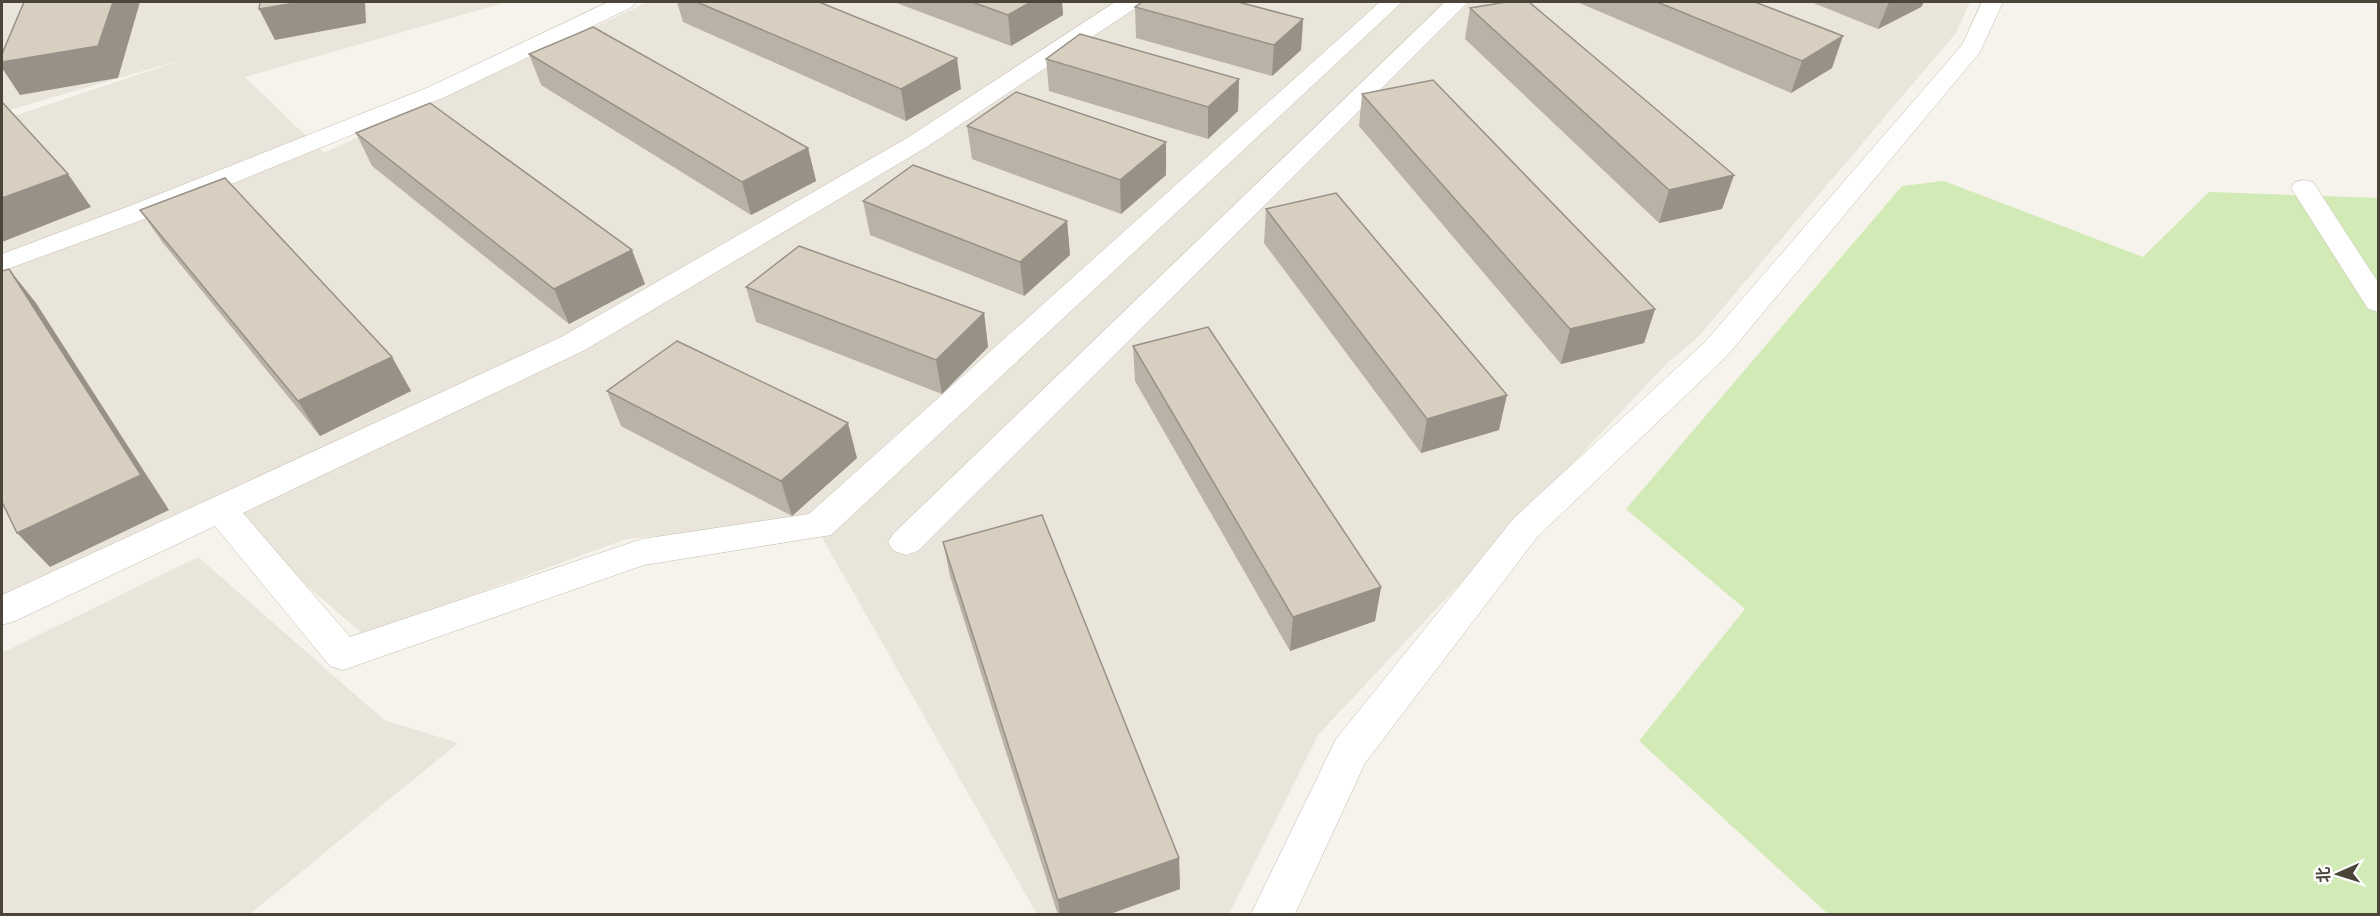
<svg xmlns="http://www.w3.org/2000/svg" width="2380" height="916" viewBox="0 0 2380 916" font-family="Poppins,'Noto Sans SC',sans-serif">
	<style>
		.residential { fill: #eae5da }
		.green { fill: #d2eab5 }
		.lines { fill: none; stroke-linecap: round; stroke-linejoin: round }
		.minor-casing { stroke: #c2bbae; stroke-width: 1 }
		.minor { fill: #fff; fill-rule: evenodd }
		.wall { fill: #bab2a6 }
		.shaded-wall { fill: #979187 }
		.building { fill: #d8cfc1; stroke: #979187; stroke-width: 1.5 }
	</style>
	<rect width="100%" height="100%" fill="#f6f3ec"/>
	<g class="residential">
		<polygon points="2,2 507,2 245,77 324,153 648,2 1970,2 1956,33 1699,336 1666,364 1318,735 1229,914 1037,914 812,520 626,539 364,635 210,502 2,601 2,120 188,58 2,112"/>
		<polygon points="198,557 384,720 458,743 250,914 2,914 2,653"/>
	</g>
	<polygon class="green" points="1944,181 2143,257 2209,192 2378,198 2378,914 1828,914 1639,741 1745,609 1626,509 1902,186"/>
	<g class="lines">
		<g class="minor-casing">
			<g id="minor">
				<polygon points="608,2 635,2 632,7 445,97 150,217 2,271 2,254 132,205 429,87"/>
				<polygon points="1115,2 1140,2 1137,7 925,148 585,350 243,513 350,637 642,539 809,514 1380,2 1402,2 831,535 644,565 343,670 330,666 215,526 15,621 2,625 2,595 563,336 907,138"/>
				<polygon points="1445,2 1468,2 918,551 906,555 894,551 888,542 894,533"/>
				<polygon points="1982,2 2003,2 1980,52 1727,356 1538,536 1365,763 1295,914 1251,914 1336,739 1514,518 1705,342 1962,45"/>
				<polygon points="2304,180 2313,182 2378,282 2378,312 2368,309 2291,188 2295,182"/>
			</g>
		</g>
		<use href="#minor" class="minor"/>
	</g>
	<g class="wall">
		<polygon points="677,2 819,2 961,89 906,121 683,22"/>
		<polygon points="894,2 1062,2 1063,15 1011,46"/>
		<polygon points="1577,2 1755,2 1832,68 1791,93"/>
		<polygon points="1811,2 1924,2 1921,7 1878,29"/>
		<polygon points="1135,7 1303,19 1301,50 1272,76 1136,38"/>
		<polygon points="1470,8 1734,175 1722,209 1659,223 1465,39"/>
		<polygon points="529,54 808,148 816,181 751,215 541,85"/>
		<polygon points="1046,59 1239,79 1238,111 1208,139 1049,91"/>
		<polygon points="1362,94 1655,309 1644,343 1561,364 1359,126"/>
		<polygon points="967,126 1166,142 1166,175 1121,214 972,159"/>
		<polygon points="356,133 645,284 569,324 372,166"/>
		<polygon points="863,201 1067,221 1070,255 1024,296 870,235"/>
		<polygon points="1266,209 1499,430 1421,453 1264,243"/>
		<polygon points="140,210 392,357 411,391 320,436 163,243"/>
		<polygon points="746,287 984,313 988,347 942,394 756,322"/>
		<polygon points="1133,346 1381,587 1375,621 1290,651 1135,381"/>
		<polygon points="607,391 857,458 792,516 621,426"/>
		<polygon points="943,542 1179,858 1180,889 1107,915 1058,915 950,576"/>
	</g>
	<g class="shaded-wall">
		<polygon points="113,2 140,2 118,78 20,95 2,68 2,62"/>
		<polygon points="301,2 365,2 366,23 275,40 259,9"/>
		<polygon points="1031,2 1062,2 1063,15 1011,46 1008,15"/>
		<polygon points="1889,2 1924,2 1921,7 1878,29"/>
		<polygon points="1303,19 1301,50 1272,76 1274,45"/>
		<polygon points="1843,36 1832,68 1791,93 1802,61"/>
		<polygon points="957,58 961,89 906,121 901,89"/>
		<polygon points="1239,79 1238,111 1208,139 1208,107"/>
		<polygon points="1166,142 1166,175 1121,214 1120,180"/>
		<polygon points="808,148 816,181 751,215 742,182"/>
		<polygon points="68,174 91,207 2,242 2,198"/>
		<polygon points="1734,175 1722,209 1659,223 1669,190"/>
		<polygon points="1067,221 1070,255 1024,296 1020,262"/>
		<polygon points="632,250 645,284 569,324 554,289"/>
		<polygon points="9,269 36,303 169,510 50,567 17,533"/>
		<polygon points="1655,309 1644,343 1561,364 1570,329"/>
		<polygon points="984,313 988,347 942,394 936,360"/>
		<polygon points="392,357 411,391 320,436 298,401"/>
		<polygon points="1507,395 1499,430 1421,453 1427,419"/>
		<polygon points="848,423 857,458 792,516 781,481"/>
		<polygon points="1381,587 1375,621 1290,651 1293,617"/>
		<polygon points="1179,858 1180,889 1107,915 1060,915 1058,900"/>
	</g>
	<g class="building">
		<polygon points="24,2 113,2 98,46 2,62 2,54"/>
		<polygon points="260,2 301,2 259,9"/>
		<polygon points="697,2 819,2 957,58 901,89"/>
		<polygon points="972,2 1031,2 1008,15"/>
		<polygon points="1142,2 1238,2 1303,19 1274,45 1135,7"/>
		<polygon points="1506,2 1529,2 1734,175 1669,190 1470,8"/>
		<polygon points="1657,2 1755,2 1843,36 1802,61"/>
		<polygon points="593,27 808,148 742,182 529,54"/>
		<polygon points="1080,34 1239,79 1208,107 1046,59"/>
		<polygon points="1433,80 1655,309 1570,329 1362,94"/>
		<polygon points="1016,92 1166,142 1120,180 967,126"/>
		<polygon points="2,102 68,174 2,198"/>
		<polygon points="430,103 632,250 554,289 356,133"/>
		<polygon points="913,165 1067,221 1020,262 863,201"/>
		<polygon points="225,178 392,357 298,401 140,210"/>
		<polygon points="1336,193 1507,395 1427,419 1266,209"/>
		<polygon points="799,246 984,313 936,360 746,287"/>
		<polygon points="9,269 141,475 17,533 2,502 2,271"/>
		<polygon points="1208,327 1381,587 1293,617 1133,346"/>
		<polygon points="677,341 848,423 781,481 607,391"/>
		<polygon points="1042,515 1179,858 1058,900 943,542"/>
	</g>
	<rect width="2380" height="916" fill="none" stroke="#4b4439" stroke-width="6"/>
	<g transform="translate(2338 874) rotate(267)" stroke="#ffffff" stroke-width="4.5" paint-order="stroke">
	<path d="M0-4.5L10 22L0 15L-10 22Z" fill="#4b4439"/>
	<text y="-9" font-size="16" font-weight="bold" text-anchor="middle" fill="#4b4439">北</text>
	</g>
</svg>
